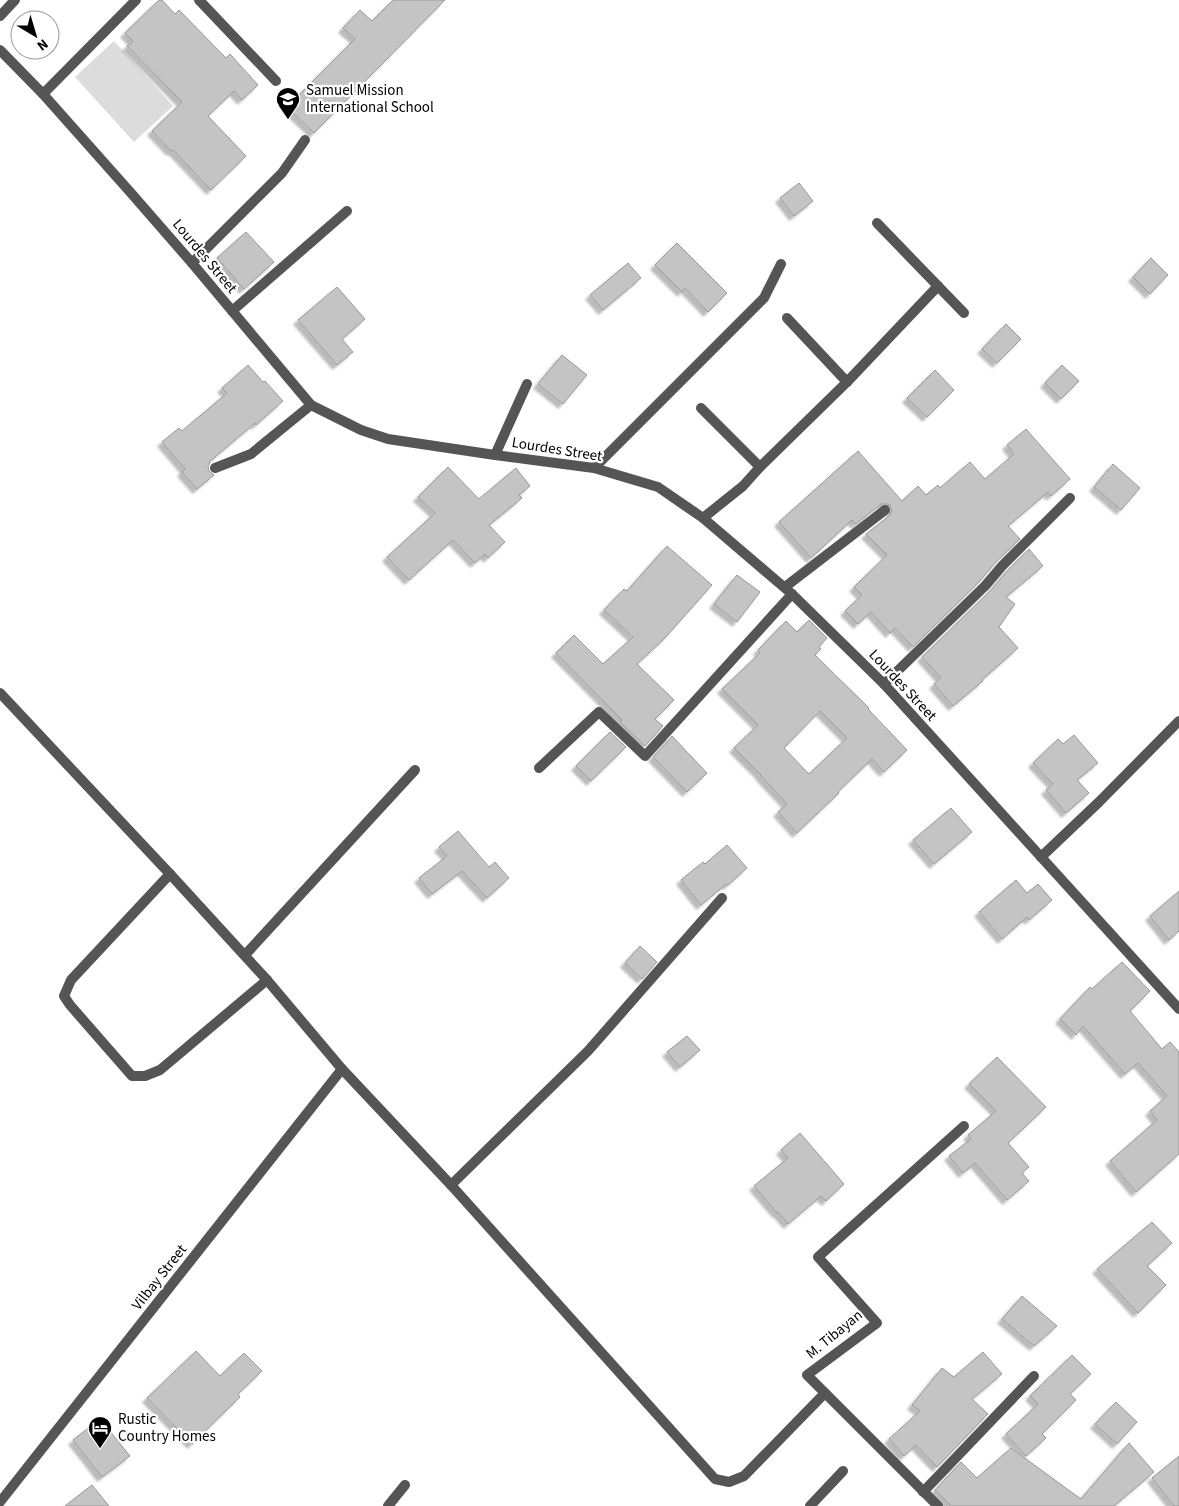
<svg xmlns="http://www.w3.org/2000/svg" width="1179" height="1506" viewBox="0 0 1179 1506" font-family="'Source Sans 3',sans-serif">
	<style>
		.green { fill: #dcdcdc }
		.building { fill: #c4c4c4; stroke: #999; fill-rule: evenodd; filter: url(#shadow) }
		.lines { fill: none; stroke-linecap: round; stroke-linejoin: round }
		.service { stroke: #555; stroke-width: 10 }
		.minor { stroke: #555; stroke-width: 10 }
		.labels { text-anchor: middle; stroke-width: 4.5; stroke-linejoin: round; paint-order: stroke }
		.poi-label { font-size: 15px; fill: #000; stroke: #fff; text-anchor: start }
		.street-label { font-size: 15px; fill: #000; stroke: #fff }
	</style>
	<defs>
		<filter id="shadow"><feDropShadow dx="-4.5" dy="4.5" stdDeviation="1" flood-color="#0004"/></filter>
	</defs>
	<rect width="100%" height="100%" fill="#fff"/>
	<polygon class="green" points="114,41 173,106 134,142 75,77"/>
	<g class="building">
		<polygon points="159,0 162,0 175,14 179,10 226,58 230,54 258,85 242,100 234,91 208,116 246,156 211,190 173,150 171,151 152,131 182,102 127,46 133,41 125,33"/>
		<polygon points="393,0 445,0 314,133 287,107 355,39 343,28 360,10 372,21"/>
		<polygon points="799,183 813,201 794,216 780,198"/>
		<polygon points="246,232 274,262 244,289 217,258"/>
		<polygon points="677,243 727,293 708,312 685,288 682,292 655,265"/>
		<polygon points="1151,258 1168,275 1150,294 1133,277"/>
		<polygon points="628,263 641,278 603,310 590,295"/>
		<polygon points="337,287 365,319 342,339 353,352 337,365 298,320"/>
		<polygon points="1006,324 1021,339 997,363 982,349"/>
		<polygon points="562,355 587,375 563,404 538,384"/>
		<polygon points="248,365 263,382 265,381 283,401 256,425 255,423 209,462 210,463 208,466 209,471 214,475 197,489 182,472 185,469 162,442 179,428 182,431 227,393 222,388"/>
		<polygon points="1062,365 1079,381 1061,399 1045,383"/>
		<polygon points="935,370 954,390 927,417 907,398"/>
		<polygon points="1026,429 1070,479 1051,496 1048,492 1008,526 1020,539 997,561 980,581 913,647 895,628 890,633 871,612 858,624 845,611 862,595 854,587 887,555 866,534 890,515 892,510 890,505 887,504 881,504 856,524 852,520 811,558 779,522 858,451 902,501 918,486 926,495 938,485 940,488 970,462 985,479 1014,454 1007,445"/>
		<polygon points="1113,464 1140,488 1121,510 1094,487"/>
		<polygon points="448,467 479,499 516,468 530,486 519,495 522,498 489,525 505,542 488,558 485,554 475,563 453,540 409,580 387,557 435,513 418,497"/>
		<polygon points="667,546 712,585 664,639 637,664 674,700 655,719 663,726 645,746 620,722 622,720 556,653 574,635 603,664 633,637 604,610 624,589 627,591"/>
		<polygon points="1029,549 1043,566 1006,597 1015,604 999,627 1018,648 982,680 983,681 953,706 934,684 941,678 922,657 990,591 1007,571"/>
		<polygon points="737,575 760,592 737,622 714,604"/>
		<path d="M809 620 827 638 819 647 821 649 815 655 869 708 868 709 907 750 884 772 872 759 838 792 839 793 797 833 778 812 787 804 760 775H761L734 748 758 725 722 689 760 653 758 650 786 621 797 632ZM820 711 847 738 809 774 784 748Z"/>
		<polygon points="610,732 626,747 591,781 576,766"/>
		<polygon points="1074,735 1098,763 1077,780 1089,793 1066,813 1046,790 1053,784 1033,763 1058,739 1063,744"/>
		<polygon points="672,736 707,773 687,792 653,757"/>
		<polygon points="951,808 972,832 934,864 913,840"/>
		<polygon points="458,831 489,867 495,862 509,878 487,898 462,871 432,894 419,878 447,856 439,847"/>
		<polygon points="727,845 747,868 728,885 726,884 701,905 681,880 703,862 705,864"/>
		<polygon points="1016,880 1027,893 1038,884 1052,900 1029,920 1027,917 1002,939 979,912"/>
		<polygon points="1179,891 1179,931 1169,940 1150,916"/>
		<polygon points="640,946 657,962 642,979 625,963"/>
		<polygon points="1122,962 1150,991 1130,1011 1162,1049 1170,1042 1179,1052 1179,1154 1136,1192 1110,1161 1157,1120 1150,1111 1167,1096 1138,1063 1125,1074 1083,1026 1076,1035 1060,1019 1090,987 1092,989"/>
		<polygon points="687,1036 700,1050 680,1067 667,1052"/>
		<polygon points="997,1057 1046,1107 1008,1143 1029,1167 1022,1173 1029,1181 1007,1200 975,1163 963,1173 949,1156 971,1139 968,1135 996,1111 969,1084"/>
		<polygon points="800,1133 844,1184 826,1201 821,1196 788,1224 778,1212 777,1213 754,1186 788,1158 781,1150"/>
		<polygon points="1152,1222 1172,1243 1147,1266 1166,1285 1138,1313 1097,1269"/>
		<polygon points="1022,1296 1057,1326 1034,1346 1002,1319"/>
		<polygon points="196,1351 220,1376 244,1353 262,1371 238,1394 240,1397 192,1444 147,1398"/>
		<polygon points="983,1352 1002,1374 972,1399 988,1414 937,1467 916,1445 904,1456 889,1439 920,1411 912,1405 942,1368 954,1377"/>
		<polygon points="1072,1355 1091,1374 1070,1394 1076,1400 1042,1434 1046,1438 1026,1456 1006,1434 1038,1404 1030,1396"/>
		<polygon points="1116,1402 1137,1422 1117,1444 1095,1424"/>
		<polygon points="100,1419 130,1456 102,1477 73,1440"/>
		<polygon points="1129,1443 1154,1472 1114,1506 951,1506 935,1490 961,1462 977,1478 1011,1448 1081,1499"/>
		<polygon points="1179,1456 1179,1506 1174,1506 1152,1478"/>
		<polygon points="92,1485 109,1506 65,1506"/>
	</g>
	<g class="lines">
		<g class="service">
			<polyline points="199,0 276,81"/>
			<polyline points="43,94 136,0"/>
			<polyline points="192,263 282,173 305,140"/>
			<polyline points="232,311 347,211"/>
			<polyline points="495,455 527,384"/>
			<polyline points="785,587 885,510"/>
			<polyline points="1041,857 1099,802 1179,721"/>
		</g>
		<g class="minor">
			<polyline points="0,16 15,0"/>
			<polyline points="0,50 43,94 131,193 192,263 311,405 361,430 388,439 495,455 594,468 658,487 703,518 792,594 884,684 1179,1009"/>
			<polyline points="877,223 964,313"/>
			<polyline points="787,318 847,382"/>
			<polyline points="701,408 760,467"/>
			<polyline points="215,468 251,454 311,405"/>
			<polyline points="594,468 764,298 781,264"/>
			<polyline points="703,518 743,486 760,467 847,382 938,286"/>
			<polyline points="884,684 985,586 1002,566 1070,498"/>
			<polyline points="0,693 170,874 267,980 342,1069 451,1185 715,1479 729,1482 744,1476 825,1393"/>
			<polyline points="539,768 599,712 645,756 792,594"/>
			<polyline points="170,874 71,980 64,996 70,1005 132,1076 145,1076 160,1070 267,980"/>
			<polyline points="245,955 415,770"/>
			<polyline points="451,1185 588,1051 722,898"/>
			<polyline points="923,1492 1034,1376"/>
			<polyline points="0,1502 342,1069"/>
			<polyline points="388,1506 405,1485"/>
			<polyline points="810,1506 843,1471"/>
			<polyline points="938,1506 807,1375 877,1323 818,1257 964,1126"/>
		</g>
	</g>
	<defs>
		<g id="school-pin" transform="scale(1.25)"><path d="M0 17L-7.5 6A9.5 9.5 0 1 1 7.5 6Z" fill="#000" stroke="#fff"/><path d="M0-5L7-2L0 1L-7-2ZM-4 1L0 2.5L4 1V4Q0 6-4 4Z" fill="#fff"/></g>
		<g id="hotel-pin" transform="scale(1.25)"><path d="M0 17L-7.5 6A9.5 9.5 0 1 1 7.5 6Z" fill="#000" stroke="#fff"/><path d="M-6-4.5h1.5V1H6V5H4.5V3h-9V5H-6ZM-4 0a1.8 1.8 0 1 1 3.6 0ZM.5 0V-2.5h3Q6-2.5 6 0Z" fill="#fff"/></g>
	</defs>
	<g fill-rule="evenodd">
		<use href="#school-pin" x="288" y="99"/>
		<use href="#hotel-pin" x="100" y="1428"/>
	</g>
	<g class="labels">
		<g class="poi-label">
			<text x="306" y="95">Samuel Mission<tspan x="306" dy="17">International School</tspan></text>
			<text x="118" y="1424">Rustic<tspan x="118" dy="17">Country Homes</tspan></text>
		</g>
		<g class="street-label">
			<text transform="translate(205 256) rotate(50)" y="5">Lourdes Street</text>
			<text transform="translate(557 449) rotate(9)" y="5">Lourdes Street</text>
			<text transform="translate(903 685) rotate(47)" y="5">Lourdes Street</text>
			<text transform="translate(159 1277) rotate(-52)" y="5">Vilbay Street</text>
			<text transform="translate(834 1334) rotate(-39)" y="5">M. Tibayan</text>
		</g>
	</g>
	<g transform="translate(35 35) rotate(142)"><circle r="24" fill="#ffffff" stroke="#999999"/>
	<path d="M0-4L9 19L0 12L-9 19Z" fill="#000000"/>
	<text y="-8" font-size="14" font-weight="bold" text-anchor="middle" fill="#000000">N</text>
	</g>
</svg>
